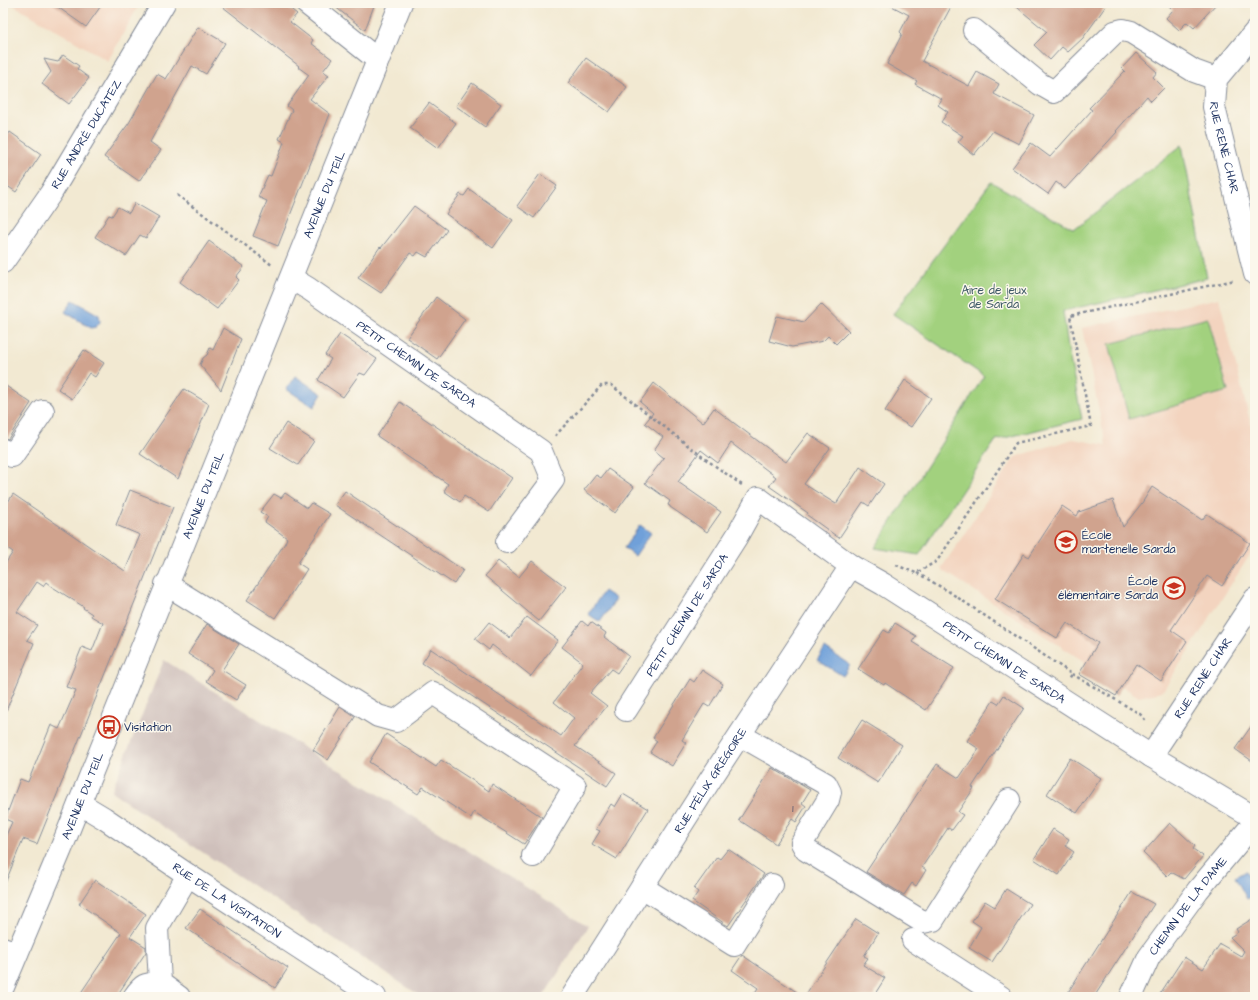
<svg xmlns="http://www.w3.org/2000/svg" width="1258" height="1000" viewBox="0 0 1258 1000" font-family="'Architects Daughter',sans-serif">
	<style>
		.built { fill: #f3d4bf }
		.industrial { fill: #cfc0bb }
		.green { fill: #a2d17e; stroke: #5e806e }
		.water { fill: #6fa0d9; stroke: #45689c }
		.building { fill: #d0a38e }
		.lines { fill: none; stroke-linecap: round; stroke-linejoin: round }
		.minor-casing { stroke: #868c98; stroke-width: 24 }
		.major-casing { stroke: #868c98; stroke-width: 24 }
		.path { stroke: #868c98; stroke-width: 2.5; stroke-dasharray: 3 3; stroke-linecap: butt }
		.minor { stroke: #fff; stroke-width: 22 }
		.major { stroke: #fff; stroke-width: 22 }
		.labels { text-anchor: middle; stroke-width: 3; stroke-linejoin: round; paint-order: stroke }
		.number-label { font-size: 10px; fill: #484c6a }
		.street-label { font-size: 12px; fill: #1b2f5e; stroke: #fbf7ec }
		.park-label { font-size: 12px; fill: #3d5866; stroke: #fbf7ec }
		.poi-label { font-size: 12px; fill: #1b2f5e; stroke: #fbf7ec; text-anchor: start }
	</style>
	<rect width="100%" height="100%" fill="#fbf7ec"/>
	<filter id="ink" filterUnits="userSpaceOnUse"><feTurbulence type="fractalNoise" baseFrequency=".025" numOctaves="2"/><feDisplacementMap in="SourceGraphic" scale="8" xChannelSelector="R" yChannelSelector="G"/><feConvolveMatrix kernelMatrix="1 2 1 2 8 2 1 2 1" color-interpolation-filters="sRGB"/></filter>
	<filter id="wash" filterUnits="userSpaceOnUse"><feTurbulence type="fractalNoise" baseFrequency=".012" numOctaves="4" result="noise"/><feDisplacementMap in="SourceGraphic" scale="16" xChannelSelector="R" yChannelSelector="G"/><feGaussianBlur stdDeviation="0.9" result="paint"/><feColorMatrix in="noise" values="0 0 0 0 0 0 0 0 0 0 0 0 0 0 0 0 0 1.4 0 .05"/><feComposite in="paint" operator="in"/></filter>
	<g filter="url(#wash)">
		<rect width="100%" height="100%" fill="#f2e9d2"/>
		<g class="built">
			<polygon points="10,3 140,3 108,61"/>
			<polygon points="1219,298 1255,441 1255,547 1162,692 1139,697 941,569 1015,457 1073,439 1106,445 1082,328"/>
		</g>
		<polygon class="industrial" points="164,660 588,926 543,997 422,997 111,792"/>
		<g class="green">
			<polygon points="1182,145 1207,278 1063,311 1069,354 1082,419 996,440 919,555 875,548 984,376 893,314 991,182 1074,229"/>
			<polygon points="1208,318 1228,391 1129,419 1109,344"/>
		</g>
		<g class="water">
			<polygon points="73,300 99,315 100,322 96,327 91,328 65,312"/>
			<polygon points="295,376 322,394 314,407 286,389"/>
			<polygon points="640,525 651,533 635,556 624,548"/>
			<polygon points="604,591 616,599 600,622 588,614"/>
			<polygon points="825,648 850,665 843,676 817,660"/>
			<polygon points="1246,871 1255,888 1255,895 1247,899 1235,877"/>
		</g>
		<g id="blocks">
			<g class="building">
				<polygon points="52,3 103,3 86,27"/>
				<polygon points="218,3 283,3 297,14 290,22 313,40 311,43 332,59 323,71 329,75 310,99 330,114 278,246 253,236 267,201 258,197 268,175 271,176 284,142 279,139 292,110 287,106 309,75 298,67 299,66"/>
				<polygon points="330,3 375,3 365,30"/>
				<polygon points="886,3 953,3 922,61 969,86 977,72 999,84 994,94 1034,115 1019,144 993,131 974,155 958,142 963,136 941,122 948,112 938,105 942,99 915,84 917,81 887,64 902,34 900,32 909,15"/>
				<polygon points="1012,3 1108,3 1083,38 1068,52 1062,47 1050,60 1034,45 1047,32"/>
				<polygon points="1166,3 1217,3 1194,28 1187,22 1179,30 1166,18 1173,10"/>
				<polygon points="198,27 225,43 206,74 192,66 150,142 161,150 139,181 104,157 129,123 157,74 166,79"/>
				<polygon points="1136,53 1157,72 1153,77 1164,88 1151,101 1147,96 1116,131 1117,132 1065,189 1056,182 1048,194 1012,168 1031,143 1050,157 1092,110 1089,108 1125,71 1122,68"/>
				<polygon points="63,55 79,66 77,69 89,78 69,104 42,84 51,72 44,59 58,62"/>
				<polygon points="586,58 627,87 609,112 568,83"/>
				<polygon points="472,83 501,104 485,127 456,106"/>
				<polygon points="429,103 456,123 438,148 410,128"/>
				<polygon points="10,132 41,154 16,192 3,183 3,142"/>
				<polygon points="540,174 557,186 534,218 517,206"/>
				<polygon points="469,189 513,220 493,248 446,214 460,194 464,196"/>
				<polygon points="135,203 159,217 146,238 140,235 126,256 95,237 109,215 112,216 118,207 129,213"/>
				<polygon points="414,206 447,230 427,257 418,252 415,256 410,253 381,293 358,278 380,247 381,248"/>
				<polygon points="209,241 244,267 236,277 239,280 217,309 180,282"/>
				<polygon points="436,297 465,319 437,359 407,338"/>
				<polygon points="821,304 849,331 836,344 828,336 823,341 792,347 769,341 777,316 804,322"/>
				<polygon points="223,328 241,339 221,390 200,365 203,358 207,355 210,348 213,350"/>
				<polygon points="340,334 377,359 365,375 360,373 343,397 318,380 331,359 325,355"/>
				<polygon points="84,350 104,363 95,377 89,373 72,399 58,389"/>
				<polygon points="905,380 931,398 911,427 885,411"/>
				<polygon points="654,383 703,423 714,408 786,462 808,433 830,448 804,484 836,504 860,467 884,484 869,506 863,502 839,538 807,515 808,513 769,486 776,477 731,443 718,463 701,450 678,482 721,512 707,532 670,507 670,506 668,505 670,501 645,483 664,458 654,450 663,437 645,423 653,413 640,402"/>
				<polygon points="3,384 31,403 8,439 3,438"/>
				<polygon points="184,389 209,404 178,479 140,454"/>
				<polygon points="400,402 512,478 489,512 464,496 460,502 444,491 448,484 377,436"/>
				<polygon points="286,423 314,441 298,465 270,448"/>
				<polygon points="608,469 634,487 615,513 584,490 596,475 601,478"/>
				<polygon points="1152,487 1202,520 1207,514 1250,543 1222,586 1207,576 1171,630 1187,641 1161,681 1136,664 1116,696 1079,674 1098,643 1067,623 1057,638 995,599 1024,554 1029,557 1062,506 1077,516 1079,512 1113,500 1123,527 1142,503"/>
				<polygon points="130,490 173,507 37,844 23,839 4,886 3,885 3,842 12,822 5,819 20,779 28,782 51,725 59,729 76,690 66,687 82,647 92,651 103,623 91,616 92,614 83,608 84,607 51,586 46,582 43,586 37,582 17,612 37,625 27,640 34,643 3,718 3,567 13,552 3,545 3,510 13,494 125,571 140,535 116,525"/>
				<polygon points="345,491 463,570 454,584 335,505"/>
				<polygon points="285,493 307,508 311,503 330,514 298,563 307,569 275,618 247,600 285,543 287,538 265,522 268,517 260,512 274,494 281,498"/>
				<polygon points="498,561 519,577 532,561 566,587 539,621 485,576"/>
				<polygon points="527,617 558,640 531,676 492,645 489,650 475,639 489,622 510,638"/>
				<polygon points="582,621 588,626 591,622 606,633 604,637 629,656 617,673 611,669 590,693 607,706 575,746 616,773 607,786 422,663 431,649 561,736 574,718 554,702 583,663 562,647"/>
				<polygon points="895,623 916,636 912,642 954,668 926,710 885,683 884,685 858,669 884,630 889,633"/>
				<polygon points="207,624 239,644 222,670 246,685 236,700 206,681 213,670 188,654"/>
				<polygon points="702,670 723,684 709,707 704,704 682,740 686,743 672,766 650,752 657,741 653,738 690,679 694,682"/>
				<polygon points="1004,695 1024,708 972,787 974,788 958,812 963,815 952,830 948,828 922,867 926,870 916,886 912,883 904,895 866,872 937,764 959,778 979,749 967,741 993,701 998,704"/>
				<polygon points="340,707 355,717 328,760 313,750"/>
				<polygon points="862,720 902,745 878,783 838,758"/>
				<polygon points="1255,721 1255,763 1235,749"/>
				<polygon points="386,734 436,767 441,760 489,791 492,784 542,817 524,844 474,812 471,818 423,787 418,794 369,762"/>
				<polygon points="1070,758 1101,778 1077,813 1047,794"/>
				<polygon points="772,768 810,790 802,803 806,806 796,822 792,819 776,844 739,820"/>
				<polygon points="623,794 648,809 617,859 592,844 600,831 596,829 611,804 615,807"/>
				<polygon points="1170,823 1195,846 1193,849 1203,856 1184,879 1171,872 1167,876 1143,853"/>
				<polygon points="1053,829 1069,839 1065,846 1074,852 1059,875 1034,859"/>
				<polygon points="728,849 764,874 728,926 692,901 698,892 694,889 717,857 720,859"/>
				<polygon points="95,880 146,914 130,937 146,947 146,952 116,997 78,997 121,933 79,904"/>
				<polygon points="1006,889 1030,904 992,962 969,948 981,927 972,921 985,901 995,907"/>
				<polygon points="1132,892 1154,904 1094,997 1065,997"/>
				<polygon points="200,909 288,968 275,988 186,928"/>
				<polygon points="1255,917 1255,997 1158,997 1184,957 1203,969 1220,944 1241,956 1244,951 1230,937 1238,932 1236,929"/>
				<polygon points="856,919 878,933 864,956 868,958 863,965 885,978 873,997 804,997"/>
				<polygon points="742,955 804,997 752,997 758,988 732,970"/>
			</g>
		</g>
	</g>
	<g filter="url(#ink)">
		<use href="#blocks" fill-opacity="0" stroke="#868c98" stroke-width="1"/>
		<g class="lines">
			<g class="minor-casing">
				<g id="minor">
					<polyline points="306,3 378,60"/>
					<polyline points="974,30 1040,84 1054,92 1115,32 1123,30 1131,32 1194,71 1216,79"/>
					<path id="s1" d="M1255 32 1216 79 1214 107 1255 274"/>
					<path id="s2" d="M3 262 51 193 164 3"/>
					<path id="s3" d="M291 278 309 289 541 451 553 480 507 542"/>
					<polyline points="3,450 12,456 43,411"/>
					<polyline points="166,584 378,716 396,721 433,693 575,786 533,856"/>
					<path id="s4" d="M626 710 737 536 758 498 851 566 883 584 1151 756 1255 818"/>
					<polyline points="740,735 826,784 830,792 828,800 802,843 806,850 923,922 933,920 1009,800"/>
					<path id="s5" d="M1151 756 1255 599"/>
					<path id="s6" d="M79 803 104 818 188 875 375 997"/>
					<polyline points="642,887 734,945 772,885"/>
					<polyline points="913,940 1001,997"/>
					<polyline points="3,948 17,953"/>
					<path d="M134 997C143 984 145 984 160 983"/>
					<polyline points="179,997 160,983 157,928 188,875"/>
					<path id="s7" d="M572 997 712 777 851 566"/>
					<path id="s8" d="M1131 997 1149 957 1198 890 1255 822"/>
				</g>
			</g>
			<g class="major-casing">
				<g id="major">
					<path id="s9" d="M3 987 61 849 401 3"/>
				</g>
			</g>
			<g class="path">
				<polyline points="177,195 272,265"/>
				<polyline points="555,436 602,385 611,385 704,458 742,485"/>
				<polyline points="896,565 916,573 937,561 1016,443 1091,426 1070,316 1235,280"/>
				<polyline points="917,573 948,591 1072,674 1069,679"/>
				<polyline points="1072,674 1140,714 1147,722"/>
			</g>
			<use href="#minor" class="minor"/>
			<use href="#major" class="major"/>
		</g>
	</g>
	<defs>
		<g id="school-ring" transform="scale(1.15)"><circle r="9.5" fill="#fbf7ec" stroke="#c8321e" stroke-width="1.5"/><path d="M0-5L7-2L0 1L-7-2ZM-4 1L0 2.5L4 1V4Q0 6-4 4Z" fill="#c8321e"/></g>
		<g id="bus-ring" transform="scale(1.15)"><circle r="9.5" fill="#fbf7ec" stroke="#c8321e" stroke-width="1.5"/><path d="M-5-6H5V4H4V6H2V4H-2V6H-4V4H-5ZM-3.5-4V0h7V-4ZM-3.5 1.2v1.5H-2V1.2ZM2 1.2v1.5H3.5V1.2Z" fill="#c8321e"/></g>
	</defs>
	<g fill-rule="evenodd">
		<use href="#school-ring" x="1066" y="542"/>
		<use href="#school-ring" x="1174" y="588"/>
		<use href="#bus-ring" x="109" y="727"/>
	</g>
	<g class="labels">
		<g class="number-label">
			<text x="793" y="812">1</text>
		</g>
		<g class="street-label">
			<text dy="4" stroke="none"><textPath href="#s2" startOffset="153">RUE ANDRÉ DUCATEZ</textPath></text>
			<text dy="4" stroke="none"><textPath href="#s1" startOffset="131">RUE RENÉ CHAR</textPath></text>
			<text dy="4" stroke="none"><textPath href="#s9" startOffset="855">AVENUE DU TEIL</textPath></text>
			<text dy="4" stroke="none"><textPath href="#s3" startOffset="152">PETIT CHEMIN DE SARDA</textPath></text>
			<text dy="4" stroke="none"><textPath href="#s9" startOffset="531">AVENUE DU TEIL</textPath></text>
			<text dy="4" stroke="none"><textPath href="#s4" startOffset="113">PETIT CHEMIN DE SARDA</textPath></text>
			<text dy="4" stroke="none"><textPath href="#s4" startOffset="546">PETIT CHEMIN DE SARDA</textPath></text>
			<text dy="4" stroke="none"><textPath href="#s5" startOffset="94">RUE RENÉ CHAR</textPath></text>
			<text dy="4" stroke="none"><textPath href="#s7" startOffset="257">RUE FÉLIX GRÉGOIRE</textPath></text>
			<text dy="4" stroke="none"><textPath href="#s9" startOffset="207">AVENUE DU TEIL</textPath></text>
			<text dy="4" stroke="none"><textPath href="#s6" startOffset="177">RUE DE LA VISITATION</textPath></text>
			<text dy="4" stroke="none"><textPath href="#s8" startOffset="108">CHEMIN DE LA DAME</textPath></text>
		</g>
		<g class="park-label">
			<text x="994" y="294">Aire de jeux<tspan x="994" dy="14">de Sarda</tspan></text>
		</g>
		<g class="poi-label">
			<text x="1082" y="539">École<tspan x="1082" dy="14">martenelle Sarda</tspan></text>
			<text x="1158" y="585" text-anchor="end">École<tspan x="1158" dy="14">élémentaire Sarda</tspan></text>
			<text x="124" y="731">Visitation</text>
		</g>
	</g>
	<rect width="1258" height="1000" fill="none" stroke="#fbf7ec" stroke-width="16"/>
</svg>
